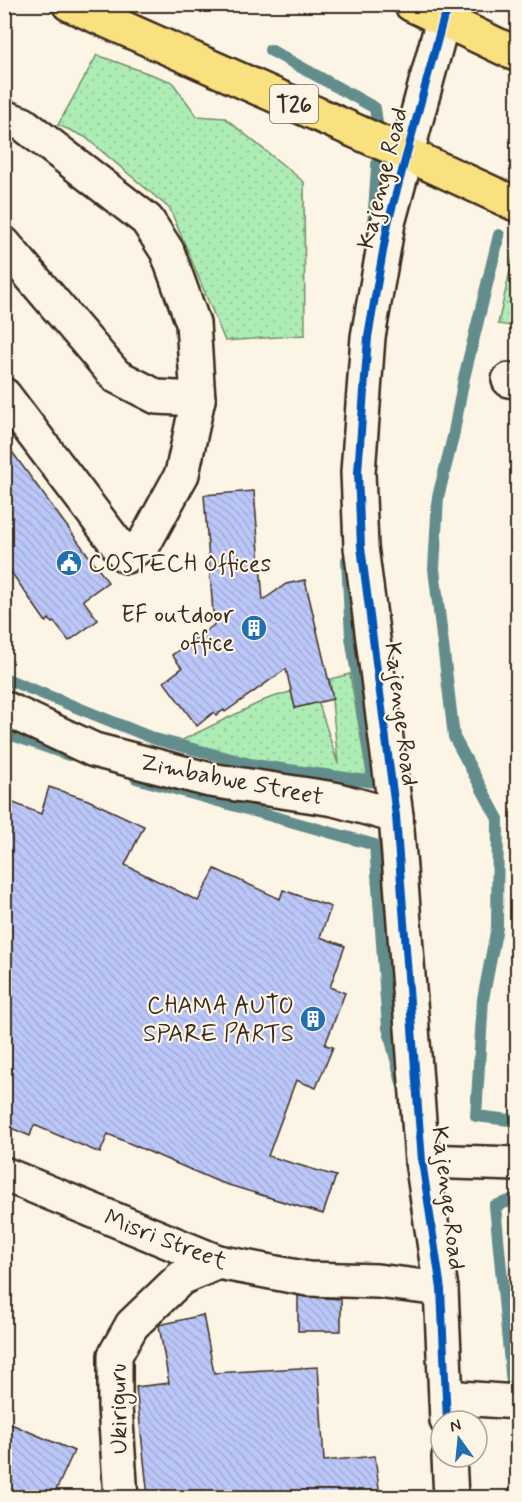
<svg xmlns="http://www.w3.org/2000/svg" width="522" height="1502" viewBox="0 0 522 1502" font-family="Mynerve,sans-serif">
	<style>
		.grass { fill: url(#grass-dots); stroke: #748c6a; stroke-width: 1.5 }
		.lines { fill: none; stroke-linecap: round; stroke-linejoin: round }
		.stream { stroke: #638d8c; stroke-width: 12 }
		.building { fill: url(#building-back-hatch); stroke: #3b2a1e; stroke-width: 1.5 }
		.minor-casing { stroke: #3b2a1e; stroke-width: 38 }
		.highway-casing { stroke: #3b2a1e; stroke-width: 38 }
		.minor { stroke: #fcf5e5; stroke-width: 33 }
		.highway { stroke: #fae180; stroke-width: 33 }
		.cycleway-casing { stroke: #fcf5e5; stroke-width: 11 }
		.cycleway { stroke: #0057b8; stroke-width: 8 }
		.labels { text-anchor: middle; stroke-width: 4.5; stroke-linejoin: round; paint-order: stroke }
		.shield { fill: #fcf5e5; stroke: #75675a; stroke-width: 1.5 }
		.shield-label { font-size: 22px; font-weight: bold; fill: #3b2a1e }
		.street-label { font-size: 24px; fill: #3b2a1e; stroke: #fcf5e5 }
		.poi-label { font-size: 24px; fill: #3b2a1e; stroke: #fcf5e5; text-anchor: end }
	</style>
	<defs>
		<pattern id="grass-dots" width="8" height="8" patternUnits="userSpaceOnUse" patternTransform="scale(1.5)"><rect width="8" height="8" fill="#adedb5"/><path d="M2 2h.1M6 6h.1" fill="none" stroke="#96cb9b" stroke-width="1.8" stroke-linecap="round"/></pattern>
		<pattern id="building-back-hatch" width="6" height="6" patternUnits="userSpaceOnUse" patternTransform="scale(1.5)"><rect width="6" height="6" fill="#bbc7f8"/><path d="M-1 5l2 2M0 0l6 6M5-1l2 2" fill="none" stroke="#a2abd4"/></pattern>
	</defs>
	<rect width="100%" height="100%" fill="#fcf5e5"/>
	<filter id="ink" filterUnits="userSpaceOnUse"><feTurbulence type="fractalNoise" baseFrequency=".0167" numOctaves="2"/><feDisplacementMap in="SourceGraphic" scale="12" xChannelSelector="R" yChannelSelector="G"/><feConvolveMatrix kernelMatrix="1 2 1 2 8 2 1 2 1" color-interpolation-filters="sRGB"/></filter>
	<g filter="url(#ink)">
		<g class="grass">
			<polygon points="97,55 172,82 197,116 225,118 304,182 305,335 225,341 170,209 85,137 58,125"/>
			<polygon points="517,240 517,327 498,324"/>
			<polygon points="350,674 367,773 351,784 168,747 267,699 313,685 338,764 330,679"/>
		</g>
		<g class="lines">
			<g class="stream">
				<polyline points="270,50 375,108 379,138 373,226"/>
				<polyline points="499,235 464,378 453,437 438,497 434,569 454,737 498,819 497,927 483,999 476,1116 518,1121"/>
				<polyline points="4,678 155,739 254,765 374,782 351,637 347,560"/>
				<polyline points="4,732 69,755"/>
				<polyline points="136,778 375,845 388,1028 403,1087"/>
				<polyline points="518,1198 495,1206 518,1447"/>
			</g>
		</g>
		<g class="building">
			<polygon points="4,441 108,582 83,600 98,620 69,641 54,622 52,623 49,619 46,622 4,562"/>
			<polygon points="254,491 263,600 286,584 305,580 333,699 295,708 286,669 225,712 224,710 216,715 214,712 197,726 164,682 182,668 172,655 214,625 204,495"/>
			<polygon points="49,787 88,800 144,826 125,865 198,901 215,869 280,899 283,890 331,907 320,937 345,946 330,987 345,993 325,1045 333,1047 316,1088 296,1080 268,1156 336,1176 323,1214 219,1182 108,1134 100,1153 34,1125 30,1136 4,1125 4,799 41,814"/>
			<polygon points="298,1296 341,1299 341,1331 298,1331"/>
			<polygon points="203,1315 214,1373 318,1367 324,1461 375,1456 380,1497 148,1497 136,1387 169,1383 159,1325"/>
			<polygon points="4,1421 74,1451 53,1497 4,1497"/>
		</g>
		<g class="lines">
			<g class="minor-casing">
				<g id="minor">
					<polyline points="4,117 23,124 147,220 167,251 193,323 198,399 182,474 145,542 126,556 4,395"/>
					<polyline points="4,244 116,376 157,397 198,399"/>
					<polyline points="509,380 518,381"/>
					<polyline points="4,708 94,750 210,780 334,799 396,816"/>
					<polyline points="422,1161 518,1164"/>
					<polyline points="4,1174 218,1262 308,1279 377,1281 441,1289"/>
					<polyline points="446,1397 518,1402"/>
					<polyline points="447,1421 441,1289 422,1161 396,816 361,547 358,472 368,337 388,223 443,20 452,4"/>
					<polyline points="449,1457 451,1498"/>
					<polyline points="121,1498 115,1407 115,1355 132,1325 181,1278 218,1262"/>
				</g>
			</g>
			<g class="highway-casing">
				<g id="highway">
					<polyline points="69,4 407,154 518,205"/>
					<polyline points="411,4 518,55"/>
				</g>
			</g>
			<use href="#minor" class="minor"/>
			<use href="#highway" class="highway"/>
			<g class="cycleway-casing">
				<polyline id="cycleway" points="447,1421 441,1289 422,1161 396,816 361,547 358,472 368,337 388,223 443,20 452,4"/>
			</g>
			<use href="#cycleway" class="cycleway"/>
		</g>
	</g>
	<defs>
		<g id="civic-disc" transform="scale(1.35)"><circle r="9.5" fill="#1f6fb2" stroke="#fcf5e5"/><path d="M-.6-6.5H3V-4.5H.6V-3L4-1V1h2V6H-6V1h2V-1L-.6-3ZM-1.2 2.5V6h2.4V2.5Z" fill="#fff"/></g>
		<g id="building-disc" transform="scale(1.35)"><circle r="9.5" fill="#1f6fb2" stroke="#fcf5e5"/><path d="M-4-6H4V6H1V3H-1V6H-4ZM-2.5-4.3h1.7v1.8h-1.7ZM.8-4.3h1.7v1.8H.8ZM-2.5-1h1.7V.8h-1.7ZM.8-1h1.7V.8H.8Z" fill="#fff"/></g>
	</defs>
	<g fill-rule="evenodd">
		<use href="#civic-disc" x="69" y="563"/>
		<use href="#building-disc" x="254" y="628"/>
		<use href="#building-disc" x="313" y="1019"/>
	</g>
	<g class="labels">
		<rect class="shield" x="270" y="85" width="48" height="38" rx="4.5"/>
		<g class="shield-label">
			<text x="294" y="112">T26</text>
		</g>
		<g class="street-label">
			<text transform="translate(382 178) rotate(-76)" y="8">Kajenge Road</text>
			<text transform="translate(402 714) rotate(83)" y="8">Kajenge Road</text>
			<text transform="translate(232 779) rotate(11)" y="8">Zimbabwe Street</text>
			<text transform="translate(449 1198) rotate(83)" y="8">Kajenge Road</text>
			<text transform="translate(166 1239) rotate(21)" y="8">Misri Street</text>
			<text transform="translate(118 1409) rotate(-91)" y="8">Ukiriguru</text>
		</g>
		<g class="poi-label">
			<text x="88" y="571" text-anchor="start">COSTECH Offices</text>
			<text x="234" y="622">EF outdoor<tspan x="234" dy="28">office</tspan></text>
			<text x="294" y="1013">CHAMA AUTO<tspan x="294" dy="28">SPARE PARTS</tspan></text>
		</g>
	</g>
	<rect width="522" height="1502" fill="none" stroke="#fcf5e5" stroke-width="24"/>
	<rect x="12" y="12" width="498" height="1478" fill="none" stroke="#3b2a1e" stroke-width="2" filter="url(#ink)"/>
	<g transform="translate(459 1439) rotate(345)"><circle r="28" fill="#fcf5e5" stroke="#afa495" stroke-width="1.5"/>
	<path d="M0-4.5L10 22L0 15L-10 22Z" fill="#1f6fb2"/>
	<text y="-9" font-size="16" font-weight="bold" text-anchor="middle" fill="#3b2a1e">N</text>
	</g>
</svg>
